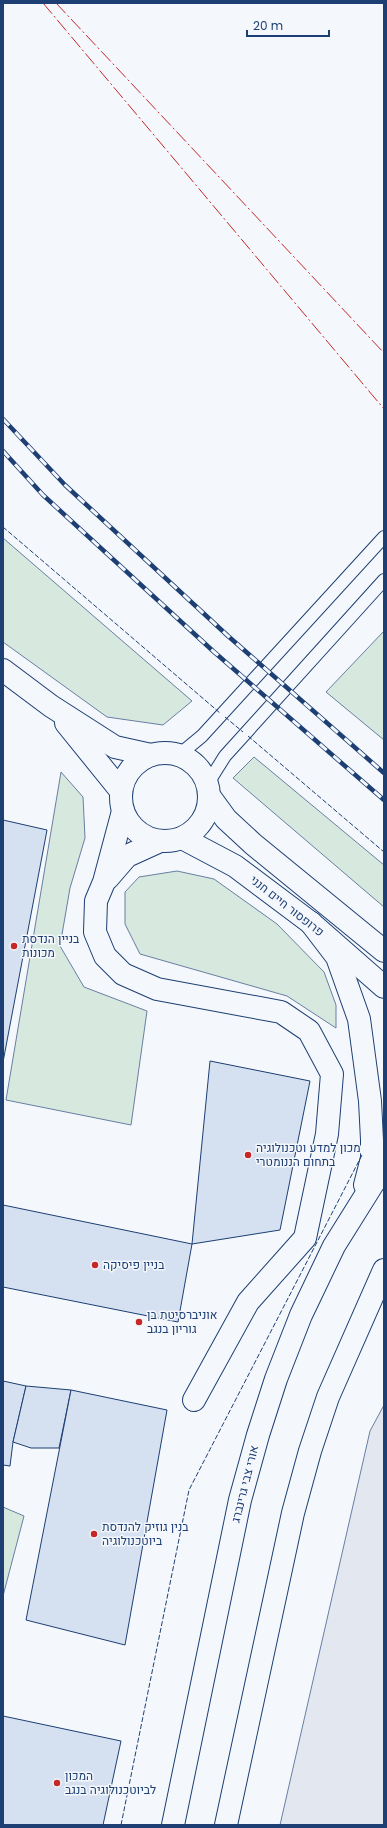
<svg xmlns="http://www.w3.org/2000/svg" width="387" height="1828" viewBox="0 0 387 1828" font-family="Poppins,Heebo,sans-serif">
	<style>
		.green { fill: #d7e8df; stroke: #687fa3 }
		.parking { fill: #e3e8f0; stroke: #687fa3 }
		.building { fill: #d5e0f0; stroke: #1d3f73 }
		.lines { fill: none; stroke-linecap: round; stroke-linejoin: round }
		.service-casing { stroke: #1d3f73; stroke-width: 14 }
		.minor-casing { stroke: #1d3f73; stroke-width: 24 }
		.secondary-casing { stroke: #1d3f73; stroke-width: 24 }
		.service { stroke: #f4f7fb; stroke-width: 12 }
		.minor { stroke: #f4f7fb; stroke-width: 22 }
		.secondary { stroke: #f4f7fb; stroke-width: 22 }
		.rail-casing { stroke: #1d3f73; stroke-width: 4.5 }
		.rail { stroke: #f4f7fb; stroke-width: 3; stroke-dasharray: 9; stroke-linecap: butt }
		.fence { stroke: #1d3f73; stroke-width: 1; stroke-dasharray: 5 2; stroke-linecap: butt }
		.power { stroke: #c62828; stroke-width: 1; stroke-dasharray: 14 3 2 3; stroke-linecap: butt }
		.poi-dot { fill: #c62828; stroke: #f4f7fb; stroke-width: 1.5 }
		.labels { text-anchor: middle; stroke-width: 3; stroke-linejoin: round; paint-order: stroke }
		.street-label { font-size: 12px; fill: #1d3f73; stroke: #f4f7fb }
		.poi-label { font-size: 12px; fill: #1d3f73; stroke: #f4f7fb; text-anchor: start }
	</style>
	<rect width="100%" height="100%" fill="#f4f7fb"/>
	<g class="green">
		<polygon points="3,538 192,701 163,725 107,717 3,642"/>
		<polygon points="384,631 384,740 326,692"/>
		<polygon points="254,757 384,865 384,907 233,778"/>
		<polygon points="61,772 83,797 85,838 70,888 60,946 84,987 147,1011 131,1125 6,1100"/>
		<polygon points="177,871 214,879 277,924 324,972 336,1005 336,1028 287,996 140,954 125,924 125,892 139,877"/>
		<polygon points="3,1507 24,1516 3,1596"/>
	</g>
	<polygon class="parking" points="384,1405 384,1825 280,1825 370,1431"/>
	<g class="building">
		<polygon points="3,820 47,830 3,1062"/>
		<polygon points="210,1061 310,1081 280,1230 192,1244"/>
		<polygon points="3,1205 192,1244 178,1322 3,1287"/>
		<polygon points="3,1381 26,1386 13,1442 10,1466 3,1465"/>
		<polygon points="26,1386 71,1390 59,1448 31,1448 13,1442"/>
		<polygon points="71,1390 167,1410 125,1645 26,1620"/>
		<polygon points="3,1716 121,1741 103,1825 3,1825"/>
	</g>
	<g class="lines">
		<g class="service-casing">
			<g id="service">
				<polyline points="179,755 202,736 384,537"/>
				<polyline points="208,783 225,756 384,580"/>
			</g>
		</g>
		<g class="minor-casing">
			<g id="minor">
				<polyline points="3,670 51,706 115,747 151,755"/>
				<polyline points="66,723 121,791"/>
				<circle cx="165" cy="797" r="44"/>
				<polyline points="210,797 226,819 253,844 384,951"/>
				<polyline points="123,811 104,882 96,901 95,932 105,956 123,974 157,989 281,1012 309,1031 332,1074 327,1134 305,1238 248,1302 194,1400"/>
				<polyline points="182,838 235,866 311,923 384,987"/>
				<polyline points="108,878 127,856 160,841"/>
			</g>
		</g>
		<g class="secondary-casing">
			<g id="secondary">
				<polyline points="311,923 337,957 359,1019 370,1101 372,1140 372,1158 365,1185"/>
				<polyline points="173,1825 240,1500 258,1435 276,1379 301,1315 334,1246 384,1166"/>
				<polyline points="226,1825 293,1513 310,1451 328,1397 384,1270"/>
			</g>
		</g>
		<use href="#service" class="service"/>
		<use href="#minor" class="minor"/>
		<use href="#secondary" class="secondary"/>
		<g class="rail-casing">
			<g id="rail">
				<polyline points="3,419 65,485 228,636 384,773"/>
				<polyline points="3,451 43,495 213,651 384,800"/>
			</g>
		</g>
		<use href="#rail" class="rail"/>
		<g class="fence">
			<polyline points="3,527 220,713"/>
			<polyline points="225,717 243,732"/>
			<polyline points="248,736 384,852"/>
			<polyline points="121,1825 189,1490 362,1155"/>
		</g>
		<g class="power">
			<polyline points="43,3 384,409"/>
			<polyline points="56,3 384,353"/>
		</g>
	</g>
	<g class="poi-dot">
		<circle cx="14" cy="946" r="4"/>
		<circle cx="248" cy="1155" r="4"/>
		<circle cx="95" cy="1265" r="4"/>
		<circle cx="139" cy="1322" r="4"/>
		<circle cx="94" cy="1534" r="4"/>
		<circle cx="57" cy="1783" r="4"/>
	</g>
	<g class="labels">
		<g class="street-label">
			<text transform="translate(287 906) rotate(38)" y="4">פרופסור חיים חנני</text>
			<text transform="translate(245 1484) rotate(-76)" y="4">אורי צבי גרינברג</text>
		</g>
		<g class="poi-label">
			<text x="22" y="943">בניין הנדסת<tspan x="22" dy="14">מכונות</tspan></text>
			<text x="256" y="1152">מכון למדע וטכנולוגיה<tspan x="256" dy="14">בתחום הננומטרי</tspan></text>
			<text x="103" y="1269">בניין פיסיקה</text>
			<text x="147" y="1319">אוניברסיטת בן<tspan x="147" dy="14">גוריון בנגב</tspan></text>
			<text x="102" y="1531">בנין גוזיק להנדסת<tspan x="102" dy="14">ביוטכנולוגיה</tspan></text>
			<text x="65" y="1780">המכון<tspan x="65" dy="14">לביוטכנולוגיה בנגב</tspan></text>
		</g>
	</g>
	<rect width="387" height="1828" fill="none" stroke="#1d3f73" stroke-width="8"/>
	<path d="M247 30v6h82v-6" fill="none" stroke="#1d3f73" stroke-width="2"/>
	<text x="253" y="30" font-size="12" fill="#1d3f73" stroke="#f4f7fb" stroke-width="3" paint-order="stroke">20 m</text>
</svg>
